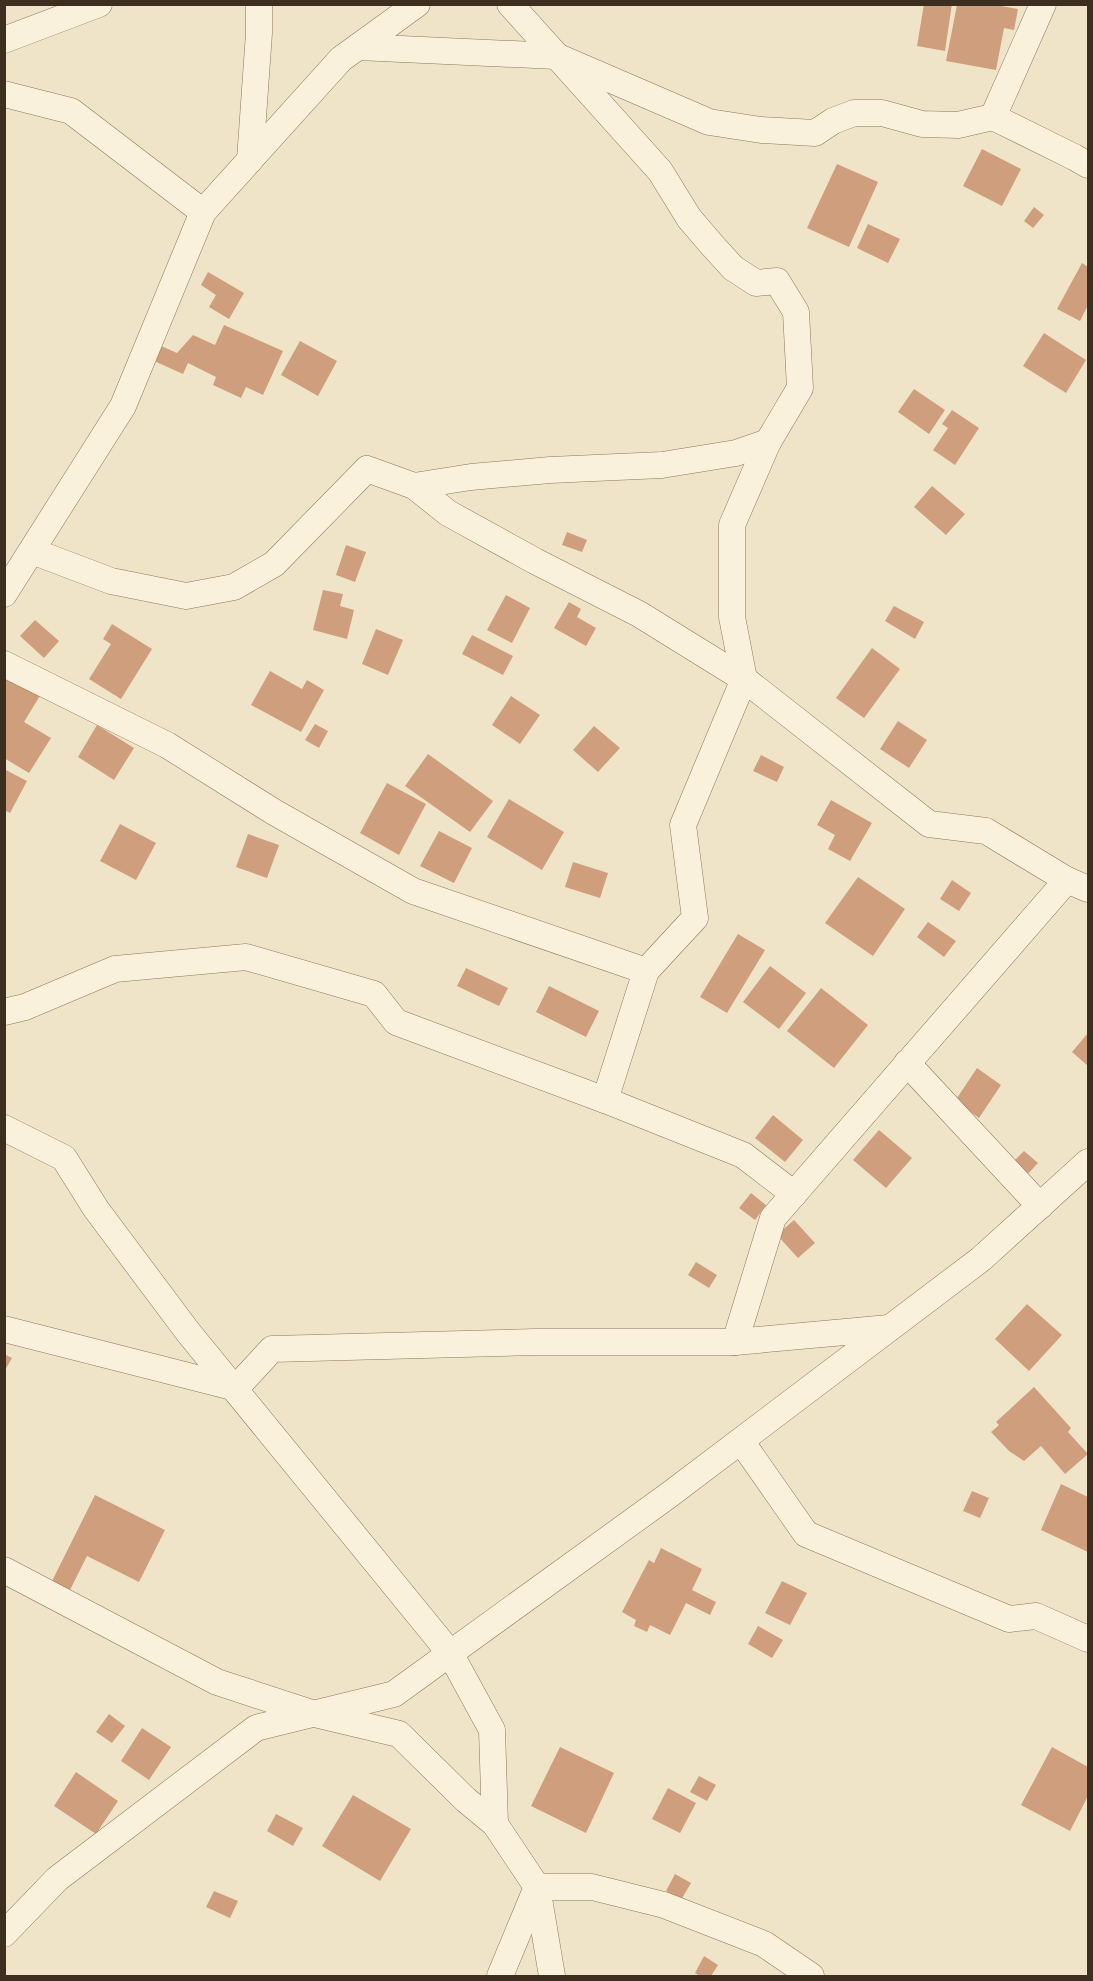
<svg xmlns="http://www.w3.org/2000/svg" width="1093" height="1981" viewBox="0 0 1093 1981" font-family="'Times New Roman',serif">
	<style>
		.building { fill: #cf9f7d }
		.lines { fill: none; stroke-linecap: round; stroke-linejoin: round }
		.street-casing { stroke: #8d765c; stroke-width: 27 }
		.street { stroke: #faf1dc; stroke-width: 26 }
	</style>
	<rect width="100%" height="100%" fill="#f0e4c8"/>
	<g class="building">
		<polygon points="924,4 952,4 945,51 917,46"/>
		<polygon points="957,5 996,5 1018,9 1014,30 1004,28 996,70 946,61"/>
		<polygon points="982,149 1021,169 1002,206 963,186"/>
		<polygon points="837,164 878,182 849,247 807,228"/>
		<polygon points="1034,207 1044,215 1033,228 1024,221"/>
		<polygon points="868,224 900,239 888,263 857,248"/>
		<polygon points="1082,263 1088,267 1088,305 1080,321 1057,309"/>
		<polygon points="208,272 244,293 229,319 209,307 216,295 201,285"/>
		<polygon points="224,325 283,351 263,395 246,387 241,398 213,385 216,377 188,363 183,374 152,360 159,345 177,353 193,335 215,345"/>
		<polygon points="1044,333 1086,360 1066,393 1023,366"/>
		<polygon points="300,341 337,361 318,396 281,375"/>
		<polygon points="914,389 945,410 929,434 898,412"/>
		<polygon points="952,410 979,428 955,465 933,450 948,428 942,424"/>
		<polygon points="932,486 965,514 946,535 914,507"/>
		<polygon points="567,532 587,540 582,552 562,545"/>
		<polygon points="346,545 366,552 355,582 336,575"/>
		<polygon points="323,590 343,594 340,606 354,610 347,639 313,630"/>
		<polygon points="506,595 530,608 512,643 487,630"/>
		<polygon points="569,602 581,609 577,617 596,628 586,646 554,628"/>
		<polygon points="894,606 924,622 915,639 885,621"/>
		<polygon points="35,620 59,641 44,658 20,636"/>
		<polygon points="112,624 152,649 121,699 89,679 111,644 103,639"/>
		<polygon points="376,629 403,640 388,675 362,664"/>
		<polygon points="472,635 513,656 503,675 462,654"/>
		<polygon points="872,648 900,669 864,718 836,698"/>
		<polygon points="4,671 41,694 24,722 51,738 29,773 4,758"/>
		<polygon points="270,671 302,689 307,680 324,690 301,732 251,705"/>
		<polygon points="511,696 540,715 520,744 492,725"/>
		<polygon points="898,721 927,740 909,768 880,749"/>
		<polygon points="315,724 328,731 319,748 305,740"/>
		<polygon points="97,725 134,748 114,780 78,757"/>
		<polygon points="594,726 620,748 598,772 573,750"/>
		<polygon points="428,754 493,801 470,832 405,786"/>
		<polygon points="761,755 784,767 777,782 753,771"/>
		<polygon points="4,769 27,781 10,813 4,810"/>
		<polygon points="387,783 426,804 399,855 360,833"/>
		<polygon points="509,799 564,832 542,870 487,837"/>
		<polygon points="831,800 872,823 850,861 828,849 835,835 817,825"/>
		<polygon points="120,824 156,843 136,880 100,861"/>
		<polygon points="439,831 472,848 454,883 420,866"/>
		<polygon points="248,834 279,845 267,878 236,867"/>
		<polygon points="573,862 608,873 600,898 565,887"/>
		<polygon points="858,877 905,909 873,956 825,923"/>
		<polygon points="952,880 971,893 959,911 940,899"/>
		<polygon points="928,922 956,941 944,957 917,937"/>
		<polygon points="738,934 765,950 727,1013 700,997"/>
		<polygon points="770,966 806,993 779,1029 743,1002"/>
		<polygon points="466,968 508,988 499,1006 457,986"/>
		<polygon points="549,986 599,1011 586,1037 536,1012"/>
		<polygon points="821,988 868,1025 834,1068 787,1031"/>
		<polygon points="1088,1033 1088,1066 1072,1052"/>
		<polygon points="977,1068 1001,1085 979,1118 955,1101"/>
		<polygon points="773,1115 803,1140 785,1162 755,1138"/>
		<polygon points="879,1130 912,1158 886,1188 853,1160"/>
		<polygon points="1024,1151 1038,1163 1027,1175 1013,1162"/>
		<polygon points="751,1193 766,1205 755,1220 739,1208"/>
		<polygon points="794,1220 815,1243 798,1258 777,1235"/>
		<polygon points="696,1262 717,1275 709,1288 688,1275"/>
		<polygon points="1027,1304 1062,1335 1029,1371 995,1339"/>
		<polygon points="4,1354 12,1358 4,1372"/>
		<polygon points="1034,1387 1071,1428 1068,1432 1088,1454 1065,1474 1041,1446 1024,1461 1009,1451 991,1432 999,1425 996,1422"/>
		<polygon points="1061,1484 1088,1497 1088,1552 1041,1530"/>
		<polygon points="972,1491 989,1498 980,1518 963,1511"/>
		<polygon points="95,1495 165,1530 139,1582 87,1556 70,1590 52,1581"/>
		<polygon points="661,1548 702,1569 692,1590 716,1602 710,1615 686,1603 670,1635 650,1625 647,1632 634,1626 636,1620 622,1612 649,1560 654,1563"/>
		<polygon points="782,1581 807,1593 790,1625 765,1613"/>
		<polygon points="758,1626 783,1640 772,1658 748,1644"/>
		<polygon points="109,1714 125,1726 112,1743 96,1732"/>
		<polygon points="142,1728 171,1747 149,1780 121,1761"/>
		<polygon points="560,1747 614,1773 586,1833 531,1806"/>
		<polygon points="1052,1747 1088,1767 1088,1796 1070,1831 1021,1805"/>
		<polygon points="76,1772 118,1801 96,1834 54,1806"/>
		<polygon points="699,1776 716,1785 707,1801 690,1792"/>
		<polygon points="668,1788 696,1803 680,1833 652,1819"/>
		<polygon points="353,1795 411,1829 380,1881 322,1846"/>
		<polygon points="276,1814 303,1828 293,1846 267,1831"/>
		<polygon points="675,1874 691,1883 681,1900 666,1891"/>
		<polygon points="214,1891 238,1901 230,1918 206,1907"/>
		<polygon points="704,1956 718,1965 711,1976 700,1976 695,1973"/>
	</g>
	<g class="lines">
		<g class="street-casing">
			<g id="street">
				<polyline points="510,4 660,171 689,218 712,245 733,268 756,283 777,281 796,312 800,388 768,442 732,525 732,617 744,679"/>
				<polyline points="1043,4 993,117 1074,157 1088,165"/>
				<polyline points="4,40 99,4"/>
				<polyline points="358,47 556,56 709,122 761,130 815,133 833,121 854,113 882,113 922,124 958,125 993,117"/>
				<polyline points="4,94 71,111 203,212"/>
				<polyline points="250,160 259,33 259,4"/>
				<polyline points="414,486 471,477 550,470 662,465 736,453 768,442"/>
				<polyline points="32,551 111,581 186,596 234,587 274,564 367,469 414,486 448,513 535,561 639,614 744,679"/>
				<polyline points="4,594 123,406 203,212 341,59 417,4"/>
				<polyline points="4,664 167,745 274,812 413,891 646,971"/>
				<polyline points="4,1012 25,1007 115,969 246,957 374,994 396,1022 605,1100"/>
				<polyline points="907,1063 1040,1206"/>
				<polyline points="4,1128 64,1158 96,1209 188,1332 450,1653 492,1730 495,1824"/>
				<polyline points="794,1194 743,1155 605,1100 646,971 695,918 683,825 744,679 929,824 986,831 1067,880"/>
				<polyline points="4,1329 236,1388 272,1349 536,1342 735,1342 889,1328"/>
				<polyline points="735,1342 773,1218 1067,880 1088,889"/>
				<polyline points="741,1441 806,1534 1009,1619 1036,1616 1088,1639"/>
				<polyline points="4,1570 217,1682 315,1714 399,1734 466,1800 495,1824 537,1887 552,1976"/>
				<polyline points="537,1887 592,1887 664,1905 764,1944 811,1976"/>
				<polyline points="4,1934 57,1879 256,1728 394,1694 669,1495 981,1259 1088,1162"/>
				<polyline points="500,1976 537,1887"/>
			</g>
		</g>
		<use href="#street" class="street"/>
	</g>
	<rect width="1093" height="1981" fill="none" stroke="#3d2e20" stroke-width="12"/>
</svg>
